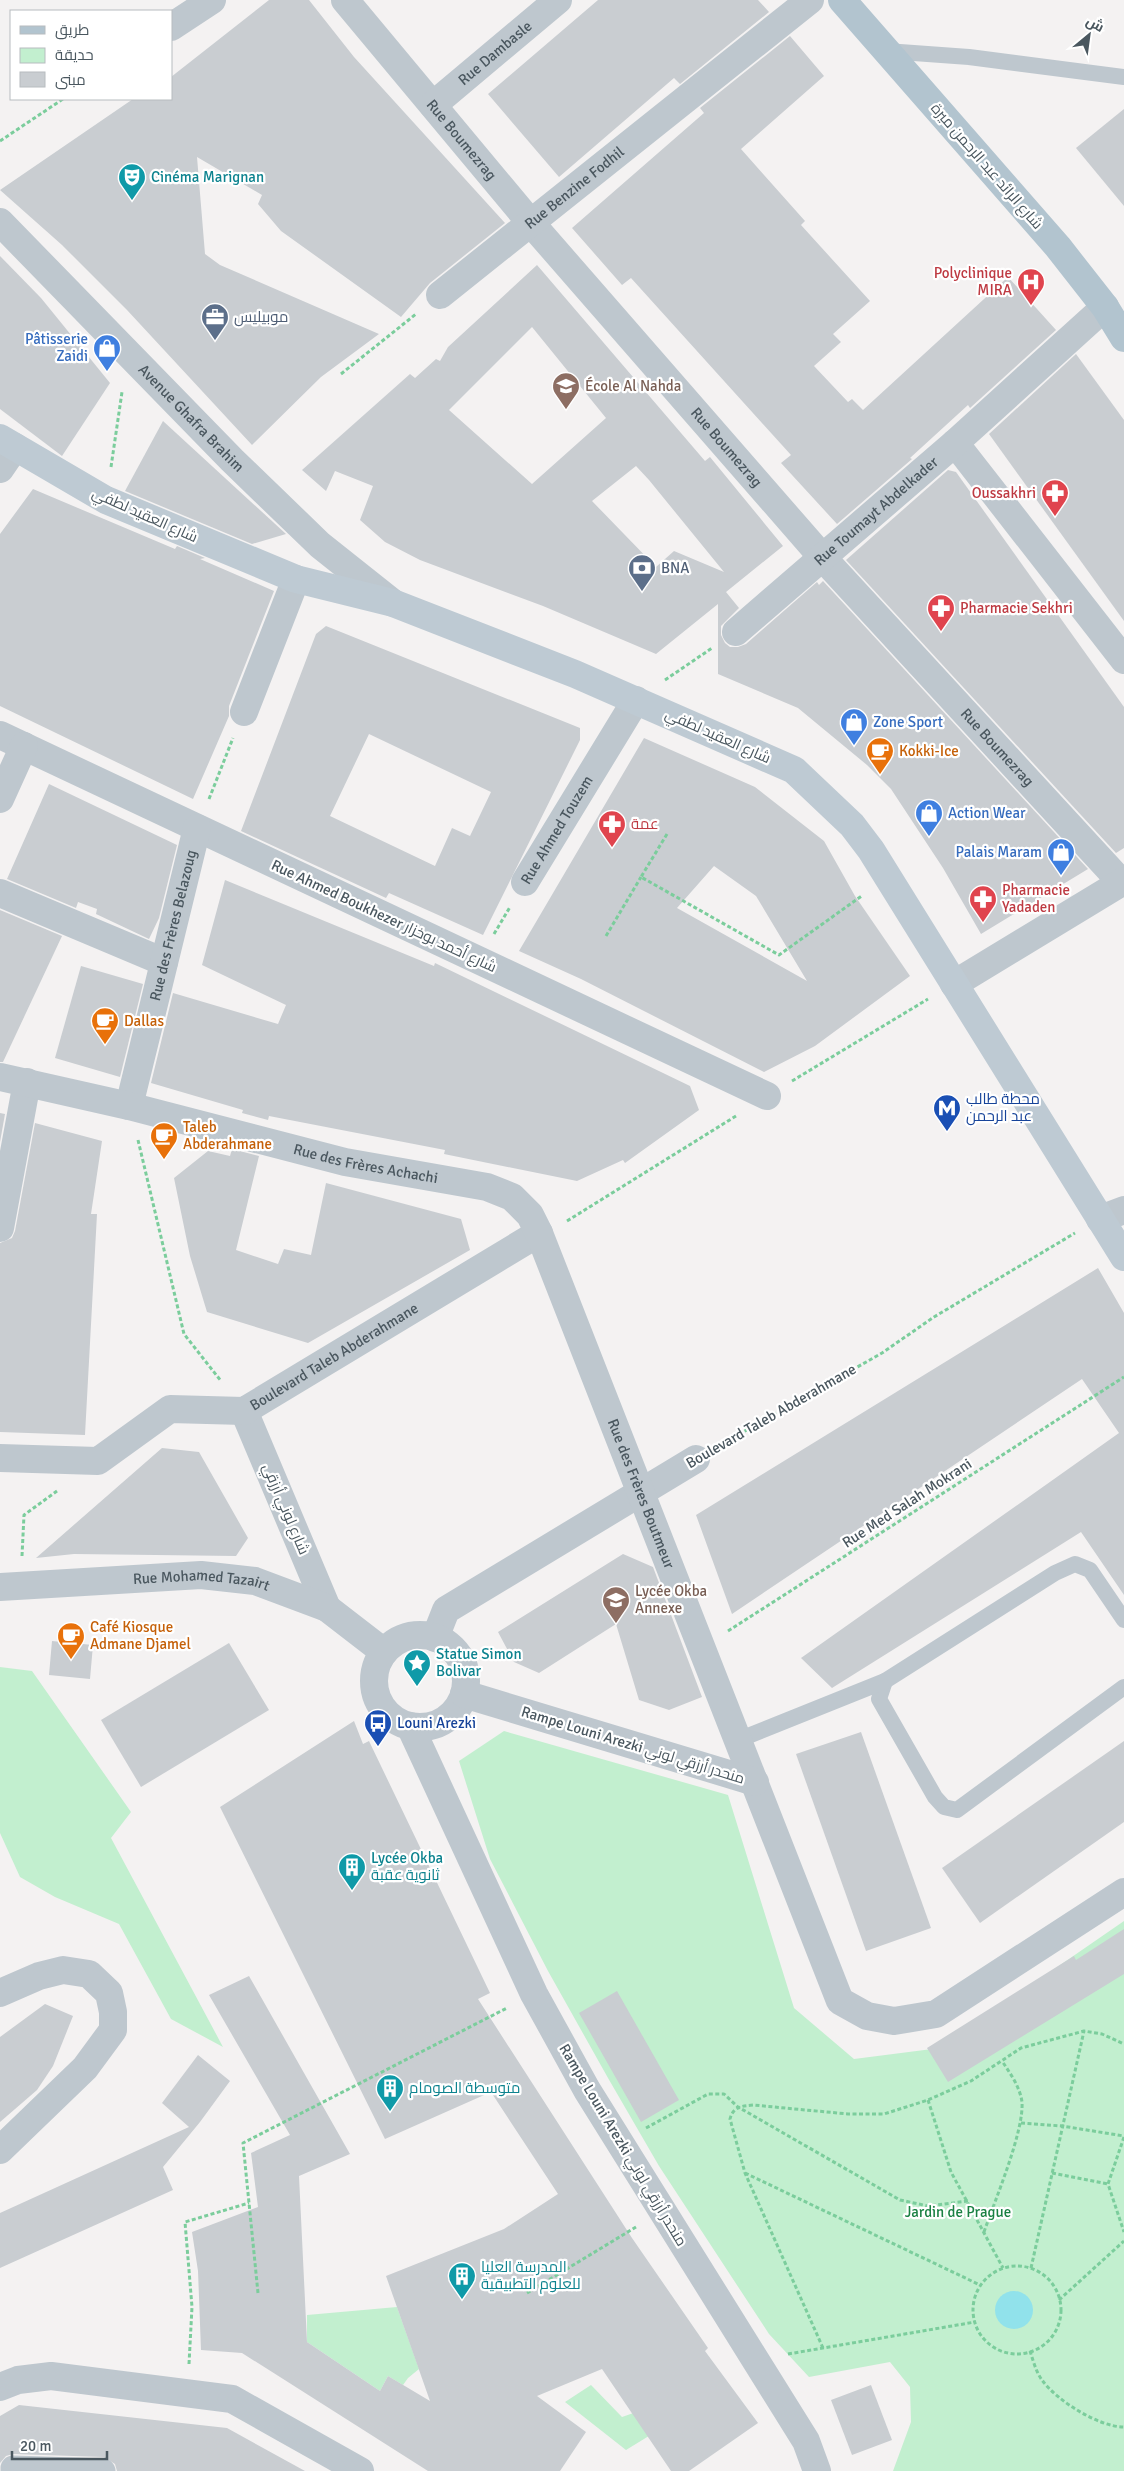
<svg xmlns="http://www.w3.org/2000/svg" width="1124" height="2471" viewBox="0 0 1124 2471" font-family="Signika,Cairo,sans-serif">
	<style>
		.green { fill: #c2efcf }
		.water { fill: #91e2eb }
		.building { fill: #c9cdd1; fill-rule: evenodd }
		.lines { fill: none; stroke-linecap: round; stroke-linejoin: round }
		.path { stroke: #7bcd9c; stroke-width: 3; stroke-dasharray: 4 2.5; stroke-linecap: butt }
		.service { stroke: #bec7ce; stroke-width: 16 }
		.pedestrian { stroke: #bec7ce; stroke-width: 25 }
		.minor { stroke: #bec7ce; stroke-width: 28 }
		.tertiary { stroke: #bec7ce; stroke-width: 28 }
		.secondary { stroke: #becad3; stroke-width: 28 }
		.primary { stroke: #b2c4cf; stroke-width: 28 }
		.labels { text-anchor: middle; stroke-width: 4.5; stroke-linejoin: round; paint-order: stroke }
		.street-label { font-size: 15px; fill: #4a575f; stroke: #fff }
		.culture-label { font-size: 15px; fill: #0d838f; stroke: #fff; text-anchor: start }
		.health-label { font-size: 15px; fill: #be3a42; stroke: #fff; text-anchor: start }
		.service-label { font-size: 15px; fill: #4e5e75; stroke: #fff; text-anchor: start }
		.shop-label { font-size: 15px; fill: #366cbe; stroke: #fff; text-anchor: end }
		.education-label { font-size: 15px; fill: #785e54; stroke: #fff; text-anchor: start }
		.food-label { font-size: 15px; fill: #c56008; stroke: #fff; text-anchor: start }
		.transit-label { font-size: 15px; fill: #164399; stroke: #fff; text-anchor: start }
		.park-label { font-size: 15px; fill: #1a8143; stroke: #fff }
	</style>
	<rect width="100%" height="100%" fill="#f4f2f2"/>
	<g class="green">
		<polygon points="0,1667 32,1671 131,1812 111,1838 223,2047 171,2019 119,1924 55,1897 20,1877 0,1833"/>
		<polygon points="504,1731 728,1795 794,2008 854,2059 940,2048 1124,1921 1124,2471 893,2471 911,2422 910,2387 890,2362 809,2377 769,2334 659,2166 608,2078 548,1971 490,1859 459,1761"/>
		<polygon points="397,2307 419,2369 408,2378 403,2385 388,2376 380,2391 307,2342 307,2315"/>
		<polygon points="591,2385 622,2417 642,2410 657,2431 626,2450 565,2402"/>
	</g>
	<circle class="water" cx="1014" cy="2310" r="19"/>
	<g class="building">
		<polygon points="269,0 309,0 354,57 505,223 430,283 401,317 281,231 258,204 262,195 197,157 205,254 220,265 379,334 321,377 252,445 127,310 62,245 0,190 133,99 171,99 171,77"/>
		<polygon points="598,0 758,0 769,12 680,84 674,78 559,177 488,94"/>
		<polygon points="790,36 824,76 741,149 805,221 801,225 870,301 833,334 841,342 814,366 848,402 852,399 863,410 1008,277 1056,330 970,408 968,405 910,458 912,459 837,524 781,463 791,455 631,278 622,285 572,228 704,113 700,108"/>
		<polygon points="1124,109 1124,206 1076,148"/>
		<polygon points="0,256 41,298 110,383 62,456 0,409"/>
		<path d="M537 265 705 461 710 457 783 546 726 592 739 608 721 626V635L725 643 730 647H738L746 644 817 582 819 585 823 581 1088 869 981 934 943 868 891 789 867 765 798 708 718 674V604L656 654 543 606 420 560 385 542 360 520 373 486 335 471 326 491 302 470 410 374 415 378 436 359 440 361 448 347ZM532 327 606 418 532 484 449 410ZM636 466 649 480 724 572 674 551 656 567 592 501Z"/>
		<polygon points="1076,354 1124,420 1124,621 989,434"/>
		<polygon points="163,421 273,522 286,534 252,544 125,491"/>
		<polygon points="948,470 956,472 1124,707 1124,848 1116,853 846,560"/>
		<polygon points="33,489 175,549 177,546 205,558 200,559 274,591 229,706 229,716 193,799 0,706 0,534"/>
		<path d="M326 626 580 728V740L483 935 389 893 386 898 241 831 316 634ZM369 734 491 792 470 836 452 828 435 866 330 816Z"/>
		<path d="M644 738 755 787 824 841 855 896 910 976 815 1046 764 1072 581 979 519 951ZM714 866 756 896 807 981 677 908Z"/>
		<polygon points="49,784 177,845 159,918 149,939 96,914 97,909 78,902 76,908 7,879"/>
		<polygon points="225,880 434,966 435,963 690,1086 699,1110 625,1163 623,1160 577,1181 444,1154 445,1150 269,1116 268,1120 242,1113 243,1110 151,1083 173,993 278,1024 286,1005 202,965"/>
		<polygon points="0,910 62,936 3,1062 0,1062"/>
		<polygon points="81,966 143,984 120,1077 55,1058"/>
		<polygon points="0,1113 5,1114 0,1142"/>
		<polygon points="35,1123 102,1141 91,1214 97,1214 85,1435 0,1432 0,1243 12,1238 15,1231"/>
		<polygon points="232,1149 259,1156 236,1250 278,1264 284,1249 311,1255 326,1183 461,1219 470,1250 308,1343 207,1312 190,1256 174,1178 208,1151 230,1156"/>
		<polygon points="1098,1268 1124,1313 1124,1595 1081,1532 832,1688 801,1658 1119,1433 1082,1379 732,1614 696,1515"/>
		<polygon points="162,1448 199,1452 248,1538 236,1556 74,1554 36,1558"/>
		<polygon points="623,1554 653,1567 702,1697 669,1710 639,1700 616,1624 539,1673 514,1662 498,1632"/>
		<polygon points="52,1641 93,1645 90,1679 49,1675"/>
		<polygon points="229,1643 269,1710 141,1787 101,1720"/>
		<polygon points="354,1721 363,1744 369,1741 490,1993 478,1999 632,2238 708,2348 705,2351 758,2423 689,2471 671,2471 602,2369 537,2396 586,2432 560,2471 428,2471 242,2353 201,2350 198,2271 192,2232 258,2207 251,2153 290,2135 209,1995 249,1976 350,2154 299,2176 307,2342 380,2391 388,2376 430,2401 386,2276 504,2229 558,2194 491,2092 385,2139 220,1807"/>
		<polygon points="861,1732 931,1928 866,1951 796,1754"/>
		<polygon points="1124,1741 1124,1822 980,1923 942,1868"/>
		<polygon points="1124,1929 1124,1974 948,2082 927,2048 1074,1956 1076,1960"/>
		<polygon points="617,1991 679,2100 641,2122 579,2013"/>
		<polygon points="45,2004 73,2016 53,2066 37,2090 0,2122 0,2037"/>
		<polygon points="198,2055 230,2081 200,2122 163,2167 173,2190 0,2268 0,2213 189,2127 162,2103"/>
		<polygon points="871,2385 892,2440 852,2455 831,2400"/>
		<polygon points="19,2405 227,2428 305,2471 117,2471 115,2464 104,2457 13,2454 6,2456 0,2463 0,2416"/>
	</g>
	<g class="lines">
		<g class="path">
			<polyline points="0,141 63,99"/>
			<polyline points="341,374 416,314"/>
			<polyline points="111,467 122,392"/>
			<polyline points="665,680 712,648"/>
			<polyline points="209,799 233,738"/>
			<polyline points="667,834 641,877 779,955 863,895"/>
			<polyline points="494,934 510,907"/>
			<polyline points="606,936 641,877"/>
			<polyline points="792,1081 928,999"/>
			<polyline points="138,1140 184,1334 221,1381"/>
			<polyline points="567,1221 736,1116"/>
			<polyline points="722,1444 882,1353 934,1317 1075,1233"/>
			<polyline points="22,1556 24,1515 57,1491"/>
			<polyline points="728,1631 1124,1377"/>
			<polyline points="928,2100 951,2172 1003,2268"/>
			<polyline points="1021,2123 1062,2126 1124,2136"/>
			<polyline points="646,2128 708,2094 724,2094 738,2107 900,2200 928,2206 968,2201"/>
			<polyline points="1124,2137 1108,2184 1124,2232"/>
			<polyline points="745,2173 980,2285"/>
			<polyline points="1052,2173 1108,2184"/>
			<path d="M984 2232C995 2200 1024 2132 1022 2102 1020 2087 1010 2073 1002 2061"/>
			<circle cx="1017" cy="2310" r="44"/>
			<polyline points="1031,2268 1084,2031"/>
			<polyline points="258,2293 243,2143 507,2008"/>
			<polyline points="527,2293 636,2227"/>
			<polyline points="1059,2300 1124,2241"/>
			<path d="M823 2348 745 2173 730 2119C733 2107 741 2106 753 2105L848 2114H884L928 2100 971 2081 1021 2048 1084 2031 1102 2034 1124 2044"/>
			<path d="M1030 2351C1033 2360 1036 2372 1042 2380 1057 2401 1099 2427 1124 2427"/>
			<polyline points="788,2354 975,2322"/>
			<polyline points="189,2364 192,2307 185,2222 249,2203"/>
		</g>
		<g class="service">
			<polyline points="886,51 969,57 1124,77"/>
			<polyline points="885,1681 879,1699 935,1797 944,1807 957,1810 1124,1687"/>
			<polyline points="738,1740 885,1681 1055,1573 1075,1564 1090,1570 1124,1620"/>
		</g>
		<polyline class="pedestrian" points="13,2471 13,2468 103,2471"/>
		<g class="minor">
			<path id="s1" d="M345 0 530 222 823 558 1122 883"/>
			<polyline points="171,27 212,0"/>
			<path id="s2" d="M433 105 558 0"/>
			<path id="s3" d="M440 295 810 0"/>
			<polyline points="955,443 1124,660"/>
			<polyline points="0,469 15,447"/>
			<path id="s4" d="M736 632 955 443 1105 307"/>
			<polyline points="244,712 296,579"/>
			<polyline points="0,735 767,1096"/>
			<polyline points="0,799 24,746"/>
			<path id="s5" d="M525 882 636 700"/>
			<polyline points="0,893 164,962"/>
			<polyline points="954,984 1124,881"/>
			<path id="s6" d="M129 1106 197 828"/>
			<polyline points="1100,1219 1124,1210"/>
			<polyline points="0,1228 27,1082"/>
			<polyline points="244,1411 327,1608"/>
			<path id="s7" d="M0 1458 98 1461 170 1409 244 1411 539 1233"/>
			<polyline points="435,1638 446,1610 696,1459"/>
		</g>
		<g class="tertiary">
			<path id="s8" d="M0 222 232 460 320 545 393 603"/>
			<path id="s9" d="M0 1077 129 1106 345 1162 487 1187 512 1197 530 1215 539 1233 840 2001 867 2016 894 2021 936 2014 1124 1892"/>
			<path id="s10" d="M0 1587 201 1575 255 1581 327 1608 384 1652"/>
			<circle cx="420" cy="1681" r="46"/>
			<polyline points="464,1694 755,1782"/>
			<polyline points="410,1726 534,1994 587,2090 806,2441 817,2471"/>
			<polyline points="0,1993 39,1976 63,1970 89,1974 109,1993 113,2012 113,2030 85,2068 0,2150"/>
			<polyline points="0,2387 18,2380 51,2376 232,2399 360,2471"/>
		</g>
		<polyline class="secondary" points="0,438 106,500 296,579 393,603 575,674 794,770 852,825 871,850 1124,1257"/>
		<polyline class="primary" points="842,0 1058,247 1105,307 1124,338"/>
	</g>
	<defs>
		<g id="theatre-pin" transform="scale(1.4375)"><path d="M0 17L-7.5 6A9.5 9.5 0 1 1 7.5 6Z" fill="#0f9aa8" stroke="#fff"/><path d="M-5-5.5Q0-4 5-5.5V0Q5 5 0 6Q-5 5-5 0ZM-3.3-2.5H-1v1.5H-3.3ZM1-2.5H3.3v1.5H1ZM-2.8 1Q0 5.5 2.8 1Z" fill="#fff"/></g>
		<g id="hospital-pin" transform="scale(1.4375)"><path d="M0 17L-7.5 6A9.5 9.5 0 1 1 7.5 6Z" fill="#e0444e" stroke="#fff"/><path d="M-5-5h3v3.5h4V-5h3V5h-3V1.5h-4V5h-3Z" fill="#fff"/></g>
		<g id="office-pin" transform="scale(1.4375)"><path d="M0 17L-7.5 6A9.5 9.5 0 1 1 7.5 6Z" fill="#5c6f8a" stroke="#fff"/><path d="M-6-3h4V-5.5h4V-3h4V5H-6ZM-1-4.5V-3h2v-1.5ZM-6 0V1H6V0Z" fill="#fff"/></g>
		<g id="shop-pin" transform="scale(1.4375)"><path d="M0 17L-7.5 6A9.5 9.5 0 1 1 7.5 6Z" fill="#3f7fe0" stroke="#fff"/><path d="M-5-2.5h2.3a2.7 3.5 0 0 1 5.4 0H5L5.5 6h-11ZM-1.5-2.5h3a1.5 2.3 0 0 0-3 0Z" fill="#fff"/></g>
		<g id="school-pin" transform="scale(1.4375)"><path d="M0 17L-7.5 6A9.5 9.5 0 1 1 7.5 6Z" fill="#8d6e63" stroke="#fff"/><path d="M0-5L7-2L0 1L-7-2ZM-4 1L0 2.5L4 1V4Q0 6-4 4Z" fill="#fff"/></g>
		<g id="pharmacy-pin" transform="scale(1.4375)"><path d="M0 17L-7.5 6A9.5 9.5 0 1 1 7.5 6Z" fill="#e0444e" stroke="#fff"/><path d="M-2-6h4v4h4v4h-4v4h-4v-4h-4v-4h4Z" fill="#fff"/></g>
		<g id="bank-pin" transform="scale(1.4375)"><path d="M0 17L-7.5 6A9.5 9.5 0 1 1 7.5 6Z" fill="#5c6f8a" stroke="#fff"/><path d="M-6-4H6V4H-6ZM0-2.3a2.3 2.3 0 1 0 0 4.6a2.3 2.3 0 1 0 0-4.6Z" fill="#fff"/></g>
		<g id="cafe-pin" transform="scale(1.4375)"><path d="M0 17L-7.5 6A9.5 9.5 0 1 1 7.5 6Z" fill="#e8710a" stroke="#fff"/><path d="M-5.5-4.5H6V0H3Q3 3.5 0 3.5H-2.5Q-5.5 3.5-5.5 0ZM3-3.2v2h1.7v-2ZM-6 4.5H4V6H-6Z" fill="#fff"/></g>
		<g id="metro-pin" transform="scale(1.4375)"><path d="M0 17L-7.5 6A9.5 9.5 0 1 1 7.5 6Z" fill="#1a4fb4" stroke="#fff"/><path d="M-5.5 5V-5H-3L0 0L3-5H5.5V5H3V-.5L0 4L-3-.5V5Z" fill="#fff"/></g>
		<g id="sight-pin" transform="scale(1.4375)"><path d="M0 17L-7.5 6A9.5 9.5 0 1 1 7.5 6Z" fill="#0f9aa8" stroke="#fff"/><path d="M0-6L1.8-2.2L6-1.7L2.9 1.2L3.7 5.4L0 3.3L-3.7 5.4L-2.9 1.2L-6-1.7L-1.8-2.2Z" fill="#fff"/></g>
		<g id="bus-pin" transform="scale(1.4375)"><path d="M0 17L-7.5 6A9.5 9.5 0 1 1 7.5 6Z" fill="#1a4fb4" stroke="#fff"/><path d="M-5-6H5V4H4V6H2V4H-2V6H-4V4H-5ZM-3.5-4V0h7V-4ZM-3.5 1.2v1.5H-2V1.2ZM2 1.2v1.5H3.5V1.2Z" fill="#fff"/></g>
		<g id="building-pin" transform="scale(1.4375)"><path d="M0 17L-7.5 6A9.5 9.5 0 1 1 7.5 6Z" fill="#0f9aa8" stroke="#fff"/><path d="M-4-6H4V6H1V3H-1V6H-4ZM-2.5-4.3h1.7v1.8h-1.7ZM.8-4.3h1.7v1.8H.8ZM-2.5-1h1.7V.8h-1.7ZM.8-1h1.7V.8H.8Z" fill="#fff"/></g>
	</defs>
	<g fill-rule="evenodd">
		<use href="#theatre-pin" x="132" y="177"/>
		<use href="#hospital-pin" x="1031" y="282"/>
		<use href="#office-pin" x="215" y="317"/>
		<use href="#shop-pin" x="107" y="348"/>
		<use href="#school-pin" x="566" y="386"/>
		<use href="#pharmacy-pin" x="1055" y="493"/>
		<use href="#bank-pin" x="642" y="568"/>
		<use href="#pharmacy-pin" x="941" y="608"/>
		<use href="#shop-pin" x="854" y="722"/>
		<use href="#cafe-pin" x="880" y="751"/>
		<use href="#shop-pin" x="929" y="813"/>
		<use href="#pharmacy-pin" x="612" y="824"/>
		<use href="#shop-pin" x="1061" y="852"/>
		<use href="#pharmacy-pin" x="983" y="899"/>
		<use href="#cafe-pin" x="105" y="1021"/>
		<use href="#metro-pin" x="947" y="1108"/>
		<use href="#cafe-pin" x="164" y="1136"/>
		<use href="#school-pin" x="616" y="1600"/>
		<use href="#cafe-pin" x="71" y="1636"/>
		<use href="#sight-pin" x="417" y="1663"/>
		<use href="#bus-pin" x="378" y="1723"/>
		<use href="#building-pin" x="352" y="1867"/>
		<use href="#building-pin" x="390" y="2088"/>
		<use href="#building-pin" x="462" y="2276"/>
	</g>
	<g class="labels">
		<g class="street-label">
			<text dy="5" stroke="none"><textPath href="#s2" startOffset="81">Rue Dambasle</textPath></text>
			<text dy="5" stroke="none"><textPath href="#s1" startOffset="182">Rue Boumezrag</textPath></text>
			<text transform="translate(987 166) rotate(49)" y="5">شارع الرائد عبد الرحمن ميرة</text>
			<text dy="5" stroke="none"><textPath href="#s3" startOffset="172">Rue Benzine Fodhil</textPath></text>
			<text dy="5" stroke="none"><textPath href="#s8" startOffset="274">Avenue Ghafra Brahim</textPath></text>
			<text dy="5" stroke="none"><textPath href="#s1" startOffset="588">Rue Boumezrag</textPath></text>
			<text dy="5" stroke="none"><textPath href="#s4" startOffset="185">Rue Toumayt Abdelkader</textPath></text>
			<text transform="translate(145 515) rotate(24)" y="5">شارع العقيد لطفي</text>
			<text transform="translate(718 736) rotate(24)" y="5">شارع العقيد لطفي</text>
			<text dy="5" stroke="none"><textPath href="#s1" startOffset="992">Rue Boumezrag</textPath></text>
			<text dy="5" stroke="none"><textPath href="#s5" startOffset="61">Rue Ahmed Touzem</textPath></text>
			<text transform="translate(384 916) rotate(25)" y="5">Rue Ahmed Boukhezer شارع أحمد بوخزار</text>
			<text dy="5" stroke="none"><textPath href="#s6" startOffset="186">Rue des Frères Belazoug</textPath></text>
			<text dy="5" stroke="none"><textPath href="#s9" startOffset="376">Rue des Frères Achachi</textPath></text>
			<text dy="5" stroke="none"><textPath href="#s7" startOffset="366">Boulevard Taleb Abderahmane</textPath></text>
			<text transform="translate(771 1416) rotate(-30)" y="5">Boulevard Taleb Abderahmane</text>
			<text dy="5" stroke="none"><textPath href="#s9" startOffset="852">Rue des Frères Boutmeur</textPath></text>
			<text transform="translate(907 1503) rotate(-33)" y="5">Rue Med Salah Mokrani</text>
			<text transform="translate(286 1509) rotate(67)" y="5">شارع لوني أرزقي</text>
			<text dy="5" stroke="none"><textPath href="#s10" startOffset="202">Rue Mohamed Tazairt</textPath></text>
			<text transform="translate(633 1745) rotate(17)" y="5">Rampe Louni Arezki منحدر أرزقي لوني</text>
			<text transform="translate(623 2145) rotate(59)" y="5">Rampe Louni Arezki منحدر أرزقي لوني</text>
		</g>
		<g class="culture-label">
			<text x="151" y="182">Cinéma Marignan</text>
			<text x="436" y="1659">Statue Simon<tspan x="436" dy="17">Bolivar</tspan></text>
			<text x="371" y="1863">Lycée Okba<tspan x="371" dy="17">ثانوية عقبة</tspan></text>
			<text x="409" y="2093">متوسطة الصومام</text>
			<text x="481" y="2272">المدرسة العليا<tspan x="481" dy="17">للعلوم التطبيقية</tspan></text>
		</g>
		<g class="health-label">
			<text x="1012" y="278" text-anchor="end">Polyclinique<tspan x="1012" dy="17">MIRA</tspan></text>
			<text x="1036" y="498" text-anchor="end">Oussakhri</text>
			<text x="960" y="613">Pharmacie Sekhri</text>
			<text x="631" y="829">عمة</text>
			<text x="1002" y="895">Pharmacie<tspan x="1002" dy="17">Yadaden</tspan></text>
		</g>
		<g class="service-label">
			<text x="234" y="322">موبيليس</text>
			<text x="661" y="573">BNA</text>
		</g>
		<g class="shop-label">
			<text x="88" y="344">Pâtisserie<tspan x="88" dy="17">Zaidi</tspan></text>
			<text x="873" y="727" text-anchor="start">Zone Sport</text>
			<text x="948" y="818" text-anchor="start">Action Wear</text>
			<text x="1042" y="857">Palais Maram</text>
		</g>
		<g class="education-label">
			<text x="585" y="391">École Al Nahda</text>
			<text x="635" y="1596">Lycée Okba<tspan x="635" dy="17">Annexe</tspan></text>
		</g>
		<g class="food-label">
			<text x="899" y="756">Kokki-Ice</text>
			<text x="124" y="1026">Dallas</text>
			<text x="183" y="1132">Taleb<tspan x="183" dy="17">Abderahmane</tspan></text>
			<text x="90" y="1632">Café Kiosque<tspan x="90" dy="17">Admane Djamel</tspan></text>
		</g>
		<g class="transit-label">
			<text x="966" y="1104">محطة طالب<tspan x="966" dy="17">عبد الرحمن</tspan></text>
			<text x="397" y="1728">Louni Arezki</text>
		</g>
		<g class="park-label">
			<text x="958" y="2217">Jardin de Prague</text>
		</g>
	</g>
	<rect x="10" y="10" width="162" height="90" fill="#ffffff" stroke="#b7bcbf"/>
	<rect x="20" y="26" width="25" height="8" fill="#b2c4cf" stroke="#b7bcbf"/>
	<text x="55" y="35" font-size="15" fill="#4a575f">طريق</text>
	<rect x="20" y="48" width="25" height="15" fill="#c2efcf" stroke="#b7bcbf"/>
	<text x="55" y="60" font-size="15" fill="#4a575f">حديقة</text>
	<rect x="20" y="72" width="25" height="15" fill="#c9cdd1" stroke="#b7bcbf"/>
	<text x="55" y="85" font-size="15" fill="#4a575f">مبنى</text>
	<g transform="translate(1089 35) rotate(29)" stroke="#ffffff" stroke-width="4" paint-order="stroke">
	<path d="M0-4L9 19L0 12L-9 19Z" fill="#4a575f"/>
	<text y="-8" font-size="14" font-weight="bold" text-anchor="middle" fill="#4a575f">ش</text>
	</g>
	<path d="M12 2451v8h95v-8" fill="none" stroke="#4a575f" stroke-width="2.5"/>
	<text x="20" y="2451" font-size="15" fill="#4a575f" stroke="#ffffff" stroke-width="4" paint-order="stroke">20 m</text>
</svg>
